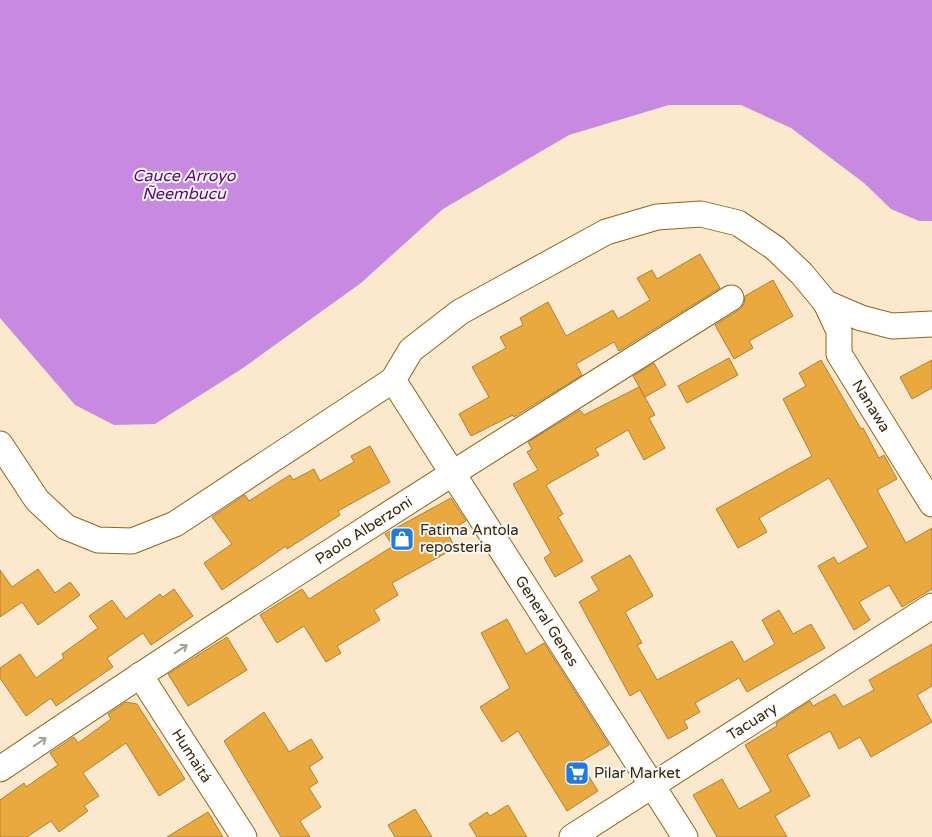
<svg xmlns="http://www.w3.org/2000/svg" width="932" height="837" viewBox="0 0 932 837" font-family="'Varela Round',sans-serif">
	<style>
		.water { fill: #c88ae1 }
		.building { fill: #e9a93f; stroke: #ae8037 }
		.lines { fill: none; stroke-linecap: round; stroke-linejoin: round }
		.minor-casing { stroke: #926517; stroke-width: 27 }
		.minor { stroke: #fff; stroke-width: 25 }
		.oneway { stroke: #a69e90 }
		.labels { text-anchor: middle; stroke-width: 4; stroke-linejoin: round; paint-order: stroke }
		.street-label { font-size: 15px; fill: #3a2708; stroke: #f8f8f8 }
		.poi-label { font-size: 15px; fill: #3a2708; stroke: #f8f8f8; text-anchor: start }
		.water-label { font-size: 16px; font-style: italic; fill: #5c0575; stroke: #f8f8f8 }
	</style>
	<rect width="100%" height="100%" fill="#fce8cd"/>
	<polygon class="water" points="0,0 932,0 932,221 919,221 891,209 864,183 791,128 741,105 669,105 569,135 443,209 361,283 243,368 155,424 114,425 75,405 0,318"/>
	<g class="building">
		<polygon points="700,254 720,288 619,351 614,342 576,364 582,375 514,417 513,415 471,436 459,414 489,397 472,367 506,348 500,337 523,325 520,318 548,302 566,336 613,310 618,319 650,300 637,278 652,270 657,279"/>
		<polygon points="773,280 793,316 749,341 753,348 734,359 715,325 739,310 744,304 745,296"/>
		<polygon points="729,358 738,375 687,403 678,386"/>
		<polygon points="821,360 861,429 863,428 879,458 884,455 897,479 877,490 906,543 932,528 932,589 902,607 889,585 859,602 870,620 854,630 818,566 834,557 838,564 868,547 829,478 759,518 767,532 738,548 716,509 812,456 783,399 806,386 799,373"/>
		<polygon points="932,360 932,388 912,399 900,377"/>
		<polygon points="654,363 666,385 645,397 633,376"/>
		<polygon points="639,387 655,415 649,418 665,448 644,460 628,430 595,449 599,455 546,485 563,514 558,517 583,561 555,577 544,558 551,553 513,484 538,470 527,452 532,449 528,442 580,410 584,415"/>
		<polygon points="370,446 390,482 338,511 340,515 287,549 286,546 222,590 204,563 232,544 212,517 245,495 249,501 290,475 293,480 314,469 320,481 354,462 351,456"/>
		<polygon points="451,498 466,521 447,532 455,548 392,583 398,595 374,610 380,620 337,646 341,653 326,662 304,626 277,643 260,615 302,589 309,599 393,546 385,534"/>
		<polygon points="630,555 653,596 625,612 642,643 637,645 657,680 732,641 744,662 775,644 762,620 779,610 793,634 811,624 825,648 747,692 739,678 695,703 700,712 684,721 688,728 668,739 640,690 630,696 579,602 599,590 591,577"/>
		<polygon points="38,569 55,593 70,582 80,595 38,625 22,602 0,617 0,570 12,587"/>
		<polygon points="174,589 193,616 151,645 143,633 107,658 113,667 56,706 51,698 26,716 0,678 0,668 20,654 36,678 64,658 62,654 98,628 89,616 112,600 126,619 160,594 163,597"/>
		<polygon points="507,619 526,654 544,643 609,745 580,762 598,791 567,811 518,731 502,742 480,707 510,688 481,633"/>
		<polygon points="227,637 247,670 188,706 168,674"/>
		<polygon points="932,644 932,686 917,695 932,722 871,757 860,737 839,749 830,731 787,755 810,796 775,816 787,837 717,837 693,795 722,779 739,809 771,791 745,745 777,726 776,723 810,701 813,706 835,694 843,707 874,690 869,680"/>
		<polygon points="126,702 137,704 185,779 159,796 126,743 83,773 99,796 84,806 88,811 59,832 51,821 27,837 0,837 0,800 24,783 26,787 58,765 50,753 74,737 78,743 111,719 108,714"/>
		<polygon points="264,712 289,752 311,739 323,758 309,767 318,782 309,788 321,807 300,821 310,837 281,837 224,741"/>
		<polygon points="508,805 527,837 477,837 469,824 487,812 490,816"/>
		<polygon points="415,809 432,837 395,837 388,825"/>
		<polygon points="208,812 223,837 167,837"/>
	</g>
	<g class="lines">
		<g class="minor-casing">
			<g id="minor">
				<path id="s1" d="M826 303 839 331V354L932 504"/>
				<path id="s2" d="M393 380 685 837"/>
				<polyline points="0,444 37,500 66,527 98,540 132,541 175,524 393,380 411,350 460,312 606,232 657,217 701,214 738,223 775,248 802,274 826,303 861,318 892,326 932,324"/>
				<path id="s3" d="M140 675 244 837"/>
				<path id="s4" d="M0 769C240 607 485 452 731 298"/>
				<path id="s5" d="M572 837 932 606"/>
			</g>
		</g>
		<use href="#minor" class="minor"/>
	</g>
	<defs><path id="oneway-shaft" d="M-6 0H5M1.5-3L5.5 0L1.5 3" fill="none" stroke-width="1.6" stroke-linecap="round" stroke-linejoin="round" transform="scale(1.25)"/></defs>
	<g class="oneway">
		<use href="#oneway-shaft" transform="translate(181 649) rotate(-33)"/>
		<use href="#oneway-shaft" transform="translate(40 742) rotate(-34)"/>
	</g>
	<defs>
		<g id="shop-square" transform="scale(1.25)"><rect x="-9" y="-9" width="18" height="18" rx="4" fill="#207ae3" stroke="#f8f8f8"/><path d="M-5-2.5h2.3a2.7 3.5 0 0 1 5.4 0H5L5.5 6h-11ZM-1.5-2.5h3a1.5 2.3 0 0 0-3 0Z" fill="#fff"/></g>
		<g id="supermarket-square" transform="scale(1.25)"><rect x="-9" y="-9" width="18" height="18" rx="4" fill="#207ae3" stroke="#f8f8f8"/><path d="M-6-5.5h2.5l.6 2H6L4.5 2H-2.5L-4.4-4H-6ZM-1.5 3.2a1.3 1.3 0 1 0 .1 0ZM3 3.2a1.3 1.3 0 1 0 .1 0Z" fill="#fff"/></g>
	</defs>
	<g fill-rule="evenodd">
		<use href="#shop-square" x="402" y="539"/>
		<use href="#supermarket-square" x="577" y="773"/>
	</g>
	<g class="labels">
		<g class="street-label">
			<text dy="5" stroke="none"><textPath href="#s1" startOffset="115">Nanawa</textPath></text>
			<text dy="5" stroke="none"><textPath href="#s4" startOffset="435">Paolo Alberzoni</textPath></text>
			<text dy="5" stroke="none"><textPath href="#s2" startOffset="286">General Genes</textPath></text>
			<text dy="5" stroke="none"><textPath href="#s5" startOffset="214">Tacuary</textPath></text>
			<text dy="5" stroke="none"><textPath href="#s3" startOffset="96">Humaitá</textPath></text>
		</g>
		<g class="poi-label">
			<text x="420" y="535">Fatima Antola<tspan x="420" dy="17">reposteria</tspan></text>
			<text x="594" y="778">Pilar Market</text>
		</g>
		<g class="water-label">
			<text x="184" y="181">Cauce Arroyo<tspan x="184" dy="18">Ñeembucu</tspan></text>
		</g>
	</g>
</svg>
